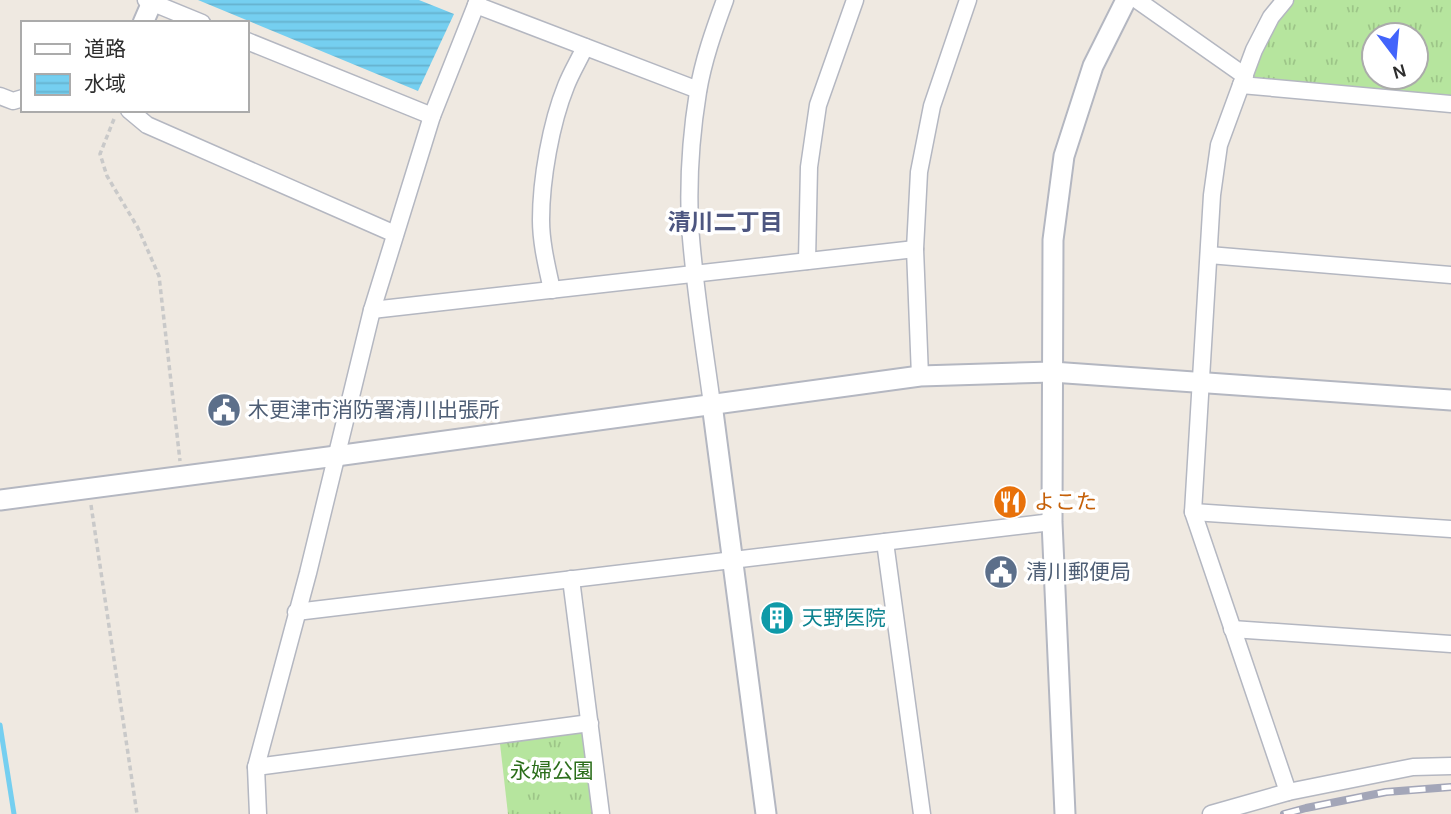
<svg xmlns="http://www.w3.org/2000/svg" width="1451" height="814" viewBox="0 0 1451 814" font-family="Karla,'Noto Sans JP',sans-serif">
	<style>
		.grass { fill: url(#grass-tufts); fill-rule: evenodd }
		.water { fill: url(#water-rules) }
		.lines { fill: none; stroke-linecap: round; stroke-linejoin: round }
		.stream { stroke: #75cff0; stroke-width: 5 }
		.minor-casing { stroke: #b4b7c1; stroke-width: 19 }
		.tertiary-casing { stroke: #b4b7c1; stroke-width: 23 }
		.path { stroke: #c9c9c9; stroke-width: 3.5; stroke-dasharray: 5 3.5; stroke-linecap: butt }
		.minor { stroke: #fff; stroke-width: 16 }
		.tertiary { stroke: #fff; stroke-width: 19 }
		.rail-casing { stroke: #a3a6b8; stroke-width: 8 }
		.rail { stroke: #fff; stroke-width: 5; stroke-dasharray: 16; stroke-linecap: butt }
		.labels { text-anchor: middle; stroke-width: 7; stroke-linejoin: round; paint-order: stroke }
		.service-label { font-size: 21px; fill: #4e5e75; stroke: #fff; text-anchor: start }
		.food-label { font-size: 21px; fill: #c56008; stroke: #fff; text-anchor: start }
		.culture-label { font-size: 21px; fill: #0d838f; stroke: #fff; text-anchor: start }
		.park-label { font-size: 21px; fill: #2c6e1b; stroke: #fff }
		.neighbourhood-label { font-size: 23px; font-weight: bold; fill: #4d5680; stroke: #fff }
	</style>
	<defs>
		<pattern id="grass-tufts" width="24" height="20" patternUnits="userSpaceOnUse" patternTransform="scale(1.75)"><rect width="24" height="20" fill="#b6e59e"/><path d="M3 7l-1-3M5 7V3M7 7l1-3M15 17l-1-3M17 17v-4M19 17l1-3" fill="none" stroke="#9dc588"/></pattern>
		<pattern id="water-rules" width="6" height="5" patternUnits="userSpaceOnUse" patternTransform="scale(1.75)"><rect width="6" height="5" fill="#75cff0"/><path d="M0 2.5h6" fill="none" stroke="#66b2ce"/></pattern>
	</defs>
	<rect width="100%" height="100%" fill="#efe9e1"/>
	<g class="grass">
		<path d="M1287 0H1451V102L1245 76ZM1374 35H1416V77H1374Z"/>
		<polygon points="590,723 601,814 508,814 499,735"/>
	</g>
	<polygon class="water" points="198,0 419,0 454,14 418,91"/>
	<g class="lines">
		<polyline class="stream" points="0,725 14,814"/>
		<g class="minor-casing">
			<g id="minor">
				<polyline points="146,0 202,23"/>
				<polyline points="1137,0 1245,76"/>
				<polyline points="1285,0 1271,17 1254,50 1241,85 1219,145 1212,195 1193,512 1288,792"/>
				<polyline points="476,5 698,90"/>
				<polyline points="247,41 432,116"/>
				<polyline points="1241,85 1451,104"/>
				<polyline points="0,96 13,101 23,98"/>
				<polyline points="129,110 147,125 395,234"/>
				<polyline points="1209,255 1451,275"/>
				<polyline points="807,261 809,167 818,105 855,0"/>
				<path d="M552 290C547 267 541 243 541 220 541 179 551 123 566 86 571 73 579 60 585 47"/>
				<polyline points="372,310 915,249"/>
				<polyline points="920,376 915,249 919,172 932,106 968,0"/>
				<path d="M712 404C704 345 694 285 690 225 688 181 691 135 698 92 703 61 714 30 725 0"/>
				<polyline points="1193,512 1451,529"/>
				<polyline points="885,542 922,814"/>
				<polyline points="571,579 601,814"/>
				<polyline points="296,612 1052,522"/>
				<polyline points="1232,629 1451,644"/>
				<polyline points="256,767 590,723"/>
				<polyline points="258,814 256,767 308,573 372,310 432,116 478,0"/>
				<polyline points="1211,814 1288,792 1413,767 1451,766"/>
			</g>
		</g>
		<g class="tertiary-casing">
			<g id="tertiary">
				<polyline points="143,23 153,0"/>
				<polyline points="712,404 766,814"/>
				<polyline points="0,500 336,456 920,376 1052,372 1451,400"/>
				<polyline points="1065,814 1052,522 1053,240 1064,156 1093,66 1126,0"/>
			</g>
		</g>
		<g class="path">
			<polyline points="114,119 100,154 107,176 138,228 159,276 180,461"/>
			<polyline points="91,505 137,814"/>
		</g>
		<use href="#minor" class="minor"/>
		<use href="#tertiary" class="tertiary"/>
		<g class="rail-casing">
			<polyline id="rail" points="1284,814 1306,808 1386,792 1451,787"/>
		</g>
		<use href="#rail" class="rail"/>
	</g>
	<defs>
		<g id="civic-disc" transform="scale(1.75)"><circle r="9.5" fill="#5c6f8a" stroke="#fff"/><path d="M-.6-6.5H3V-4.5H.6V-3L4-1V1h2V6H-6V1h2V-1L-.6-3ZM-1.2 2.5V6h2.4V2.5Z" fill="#fff"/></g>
		<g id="restaurant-disc" transform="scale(1.75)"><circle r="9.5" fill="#e8710a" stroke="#fff"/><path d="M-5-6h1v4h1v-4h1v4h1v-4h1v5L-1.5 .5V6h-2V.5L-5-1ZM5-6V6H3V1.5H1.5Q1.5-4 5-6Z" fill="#fff"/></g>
		<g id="building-disc" transform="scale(1.75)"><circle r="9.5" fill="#0f9aa8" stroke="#fff"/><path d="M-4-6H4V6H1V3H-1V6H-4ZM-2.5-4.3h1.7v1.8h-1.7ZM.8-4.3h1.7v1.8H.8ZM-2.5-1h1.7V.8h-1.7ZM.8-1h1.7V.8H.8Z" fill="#fff"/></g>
	</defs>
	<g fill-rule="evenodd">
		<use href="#civic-disc" x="224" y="410"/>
		<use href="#restaurant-disc" x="1010" y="502"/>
		<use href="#civic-disc" x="1001" y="572"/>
		<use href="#building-disc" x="777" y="618"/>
	</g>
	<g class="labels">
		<g class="service-label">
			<text x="248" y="417">木更津市消防署清川出張所</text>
			<text x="1026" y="579">清川郵便局</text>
		</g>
		<g class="food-label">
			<text x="1034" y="509">よこた</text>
		</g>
		<g class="culture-label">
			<text x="802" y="625">天野医院</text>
		</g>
		<g class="park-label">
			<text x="552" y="778">永婦公園</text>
		</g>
		<g class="neighbourhood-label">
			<text x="725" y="230">清川二丁目</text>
		</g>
	</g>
	<rect x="21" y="21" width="228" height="91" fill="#ffffff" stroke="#ababab" stroke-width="2"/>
	<rect x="35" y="44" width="35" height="10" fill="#ffffff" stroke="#ababab" stroke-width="2"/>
	<text x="84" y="56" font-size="21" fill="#2e2e2e">道路</text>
	<rect x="35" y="74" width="35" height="21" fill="url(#water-rules)" stroke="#ababab" stroke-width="2"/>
	<text x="84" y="91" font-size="21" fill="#2e2e2e">水域</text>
	<g transform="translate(1395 56) rotate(164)"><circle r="33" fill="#ffffff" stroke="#ababab" stroke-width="2"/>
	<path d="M0-5L12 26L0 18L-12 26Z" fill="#4264fb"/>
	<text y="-10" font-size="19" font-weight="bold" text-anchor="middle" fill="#2e2e2e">N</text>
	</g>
</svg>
